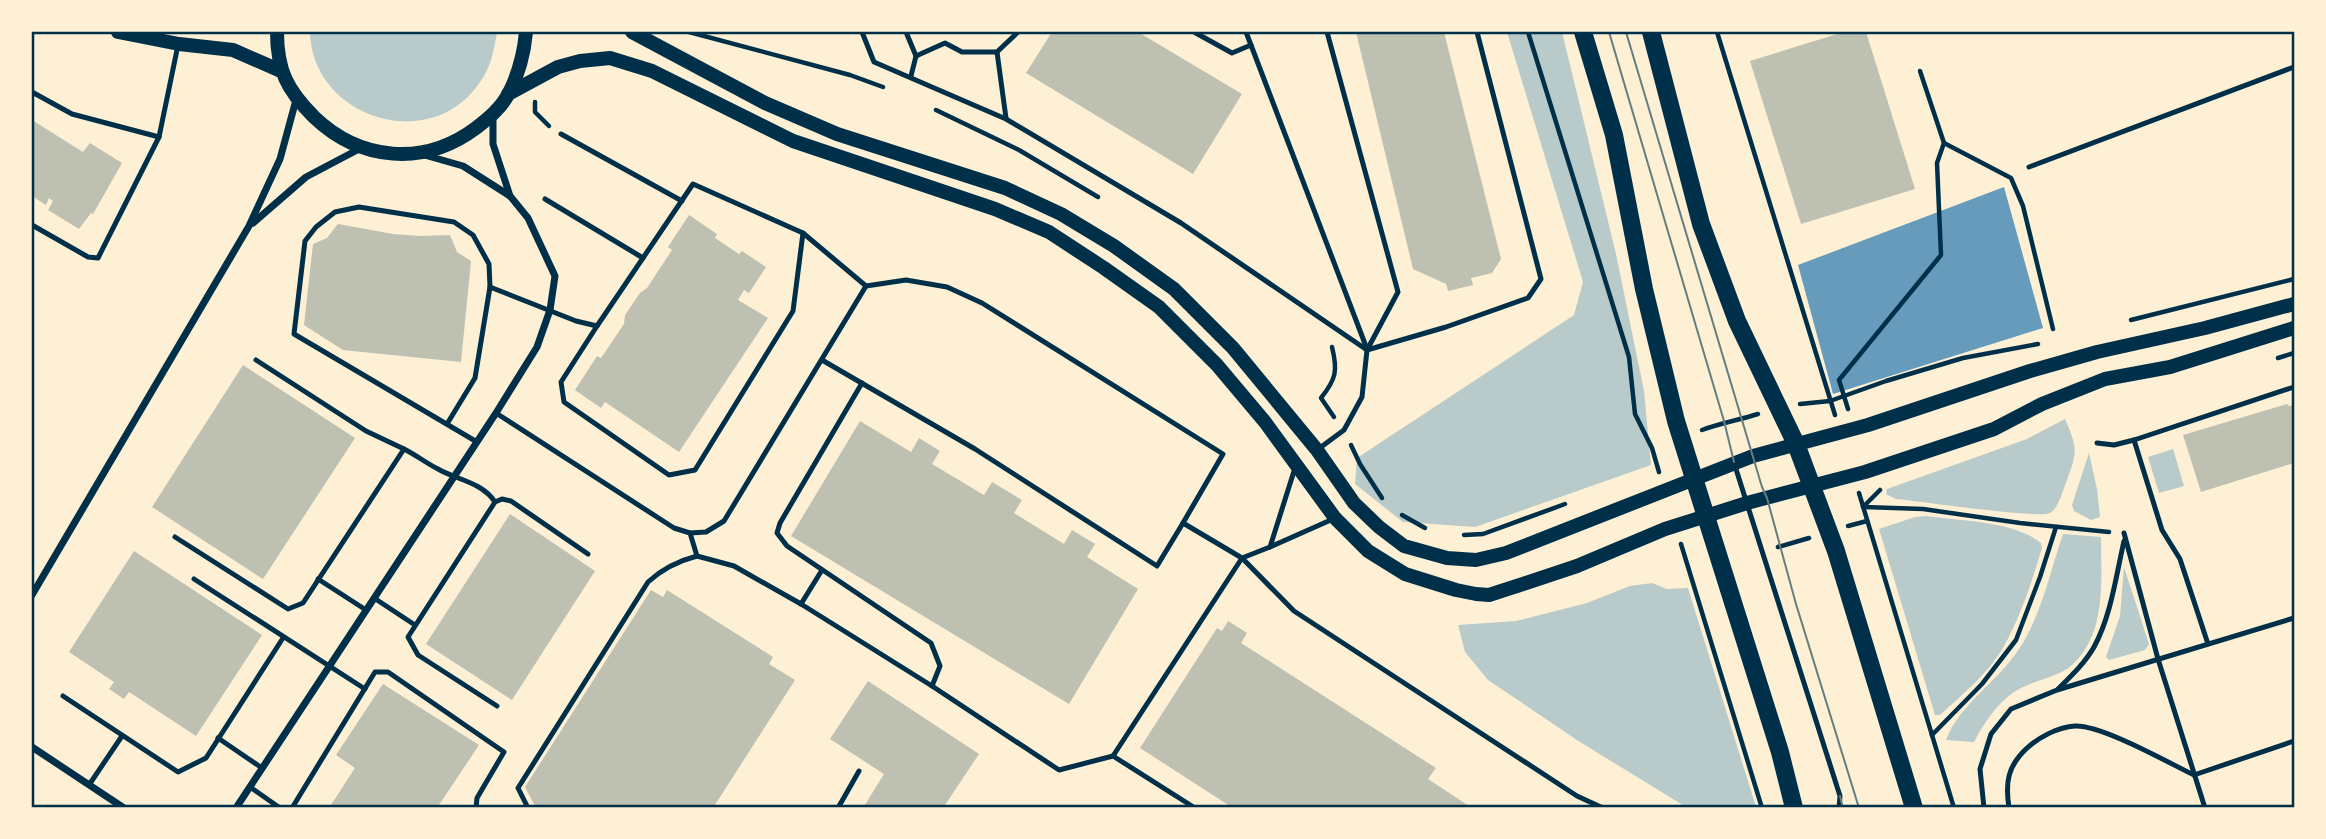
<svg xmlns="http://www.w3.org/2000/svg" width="2326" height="839" viewBox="0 0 2326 839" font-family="'Public Sans',sans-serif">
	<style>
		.green { fill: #b9caca }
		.water { fill: #669bbc }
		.building { fill: #bec0b2 }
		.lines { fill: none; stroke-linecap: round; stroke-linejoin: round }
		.path { stroke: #003049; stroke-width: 4.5 }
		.service { stroke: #003049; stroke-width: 5 }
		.minor { stroke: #003049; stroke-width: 7 }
		.secondary { stroke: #003049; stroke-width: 14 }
		.primary { stroke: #003049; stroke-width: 18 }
		.tram { stroke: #657d81; stroke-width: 2 }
		.neatline { fill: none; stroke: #003049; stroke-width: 2.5 }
	</style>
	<rect width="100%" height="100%" fill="#fdf0d5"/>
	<g class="green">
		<path d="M310 32H497C494 50 491 67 480 82 431 156 312 118 310 32Z"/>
		<polygon points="1507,32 1562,32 1616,254 1644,391 1651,465 1475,527 1403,522 1355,484 1357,458 1574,315 1583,282"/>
		<path d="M2065 419C2077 447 2078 451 2067 480 2063 489 2059 508 2050 513 2041 519 1917 501 1896 499L1886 494 1887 489 2027 439Z"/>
		<polygon points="2173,449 2184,486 2159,493 2148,457"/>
		<polygon points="2089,453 2097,489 2100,517 2091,520 2074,511 2072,505"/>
		<path d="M1926 516C1960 521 2014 521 2041 543L2042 548C2032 581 2021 616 2004 646 1990 672 1962 695 1940 715H1935L1879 529 1915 517Z"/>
		<path d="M2063 534 2101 537C2101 579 2107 634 2072 665 2058 677 2039 679 2023 687 2000 698 1986 720 1974 742L1946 740C1960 703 1998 682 2019 649 2041 616 2050 572 2063 534Z"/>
		<polygon points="2124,567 2149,644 2145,650 2109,660 2106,657 2120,616"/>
		<polygon points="1652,583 1667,589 1688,588 1756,807 1686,807 1580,742 1488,680 1465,652 1458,625 1516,621 1587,603 1630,586"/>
	</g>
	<polygon class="water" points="2004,187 2043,328 1833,394 1798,265"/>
	<g class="building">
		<polygon points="1052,32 1138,32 1242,94 1193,174 1026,73"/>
		<polygon points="1356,32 1444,32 1501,259 1492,273 1471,278 1473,285 1448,291 1446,284 1413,269"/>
		<polygon points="1844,32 1866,32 1915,189 1801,224 1750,61"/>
		<polygon points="32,120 83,152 90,143 122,163 93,214 91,213 79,229 48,210 53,201 49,198 46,205 32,196"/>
		<polygon points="689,215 717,234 715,238 739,254 742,251 766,267 749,293 744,290 738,300 768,318 679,452 605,402 601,408 575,390 597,356 601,358 624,324 625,315 640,293 647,288 672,250 668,247"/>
		<polygon points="338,224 393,234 420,236 450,235 457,252 471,261 461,362 343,350 304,325 313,244 327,238"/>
		<polygon points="243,365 355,438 263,579 152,507"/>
		<polygon points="2287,404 2289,406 2294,405 2294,463 2201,492 2183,435"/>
		<polygon points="860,421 911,452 919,438 940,451 932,464 984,495 992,482 1022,500 1014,513 1064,544 1072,530 1095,544 1087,557 1138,589 1069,704 791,536"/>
		<polygon points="510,514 595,571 512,700 426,644"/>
		<polygon points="134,551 262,635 196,736 129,692 124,699 109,689 114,682 69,652"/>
		<polygon points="651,590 663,597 667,590 773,657 769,664 795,680 713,808 536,808 525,787"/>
		<polygon points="1228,621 1247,633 1241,643 1436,768 1428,779 1472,808 1233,808 1140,748 1217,628 1222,631"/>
		<polygon points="868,681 979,754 943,808 863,808 884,774 830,739"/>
		<polygon points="383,684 479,745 437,808 329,808 355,768 336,755"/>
	</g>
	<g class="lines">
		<g class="path">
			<polyline points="689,32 850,75 883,87"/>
			<polyline points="1528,32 1629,357 1635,414 1652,448 1659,472"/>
			<polyline points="1717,32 1835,415"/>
			<polyline points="1920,71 1944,143"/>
			<polyline points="535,102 535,112 549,126"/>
			<polyline points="936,110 1019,150 1098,197"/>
			<polyline points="2131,320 2294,279"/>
			<path d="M1332 347C1338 371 1336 379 1321 398L1334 417"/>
			<polyline points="2278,358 2294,353"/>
			<polyline points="1800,404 1830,401 1886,381 1963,358 2038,344"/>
			<polyline points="1848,409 1839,380 1941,255 1937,163 1944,143 2011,178 2023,206 2053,329"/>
			<path d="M1702 430C1721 423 1739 420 1758 414"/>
			<polyline points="1351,445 1360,464 1382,498"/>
			<polyline points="1859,493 1954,808"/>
			<polyline points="1863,507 1880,490"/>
			<polyline points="1864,507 1923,509 2020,523 2109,532"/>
			<polyline points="1402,515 1425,528"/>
			<polyline points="1848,526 1867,521"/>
			<polyline points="1464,535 1483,534 1565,504"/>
			<polyline points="1681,544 1762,808"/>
			<polyline points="1778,547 1809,538"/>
			<polyline points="1932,735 1982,684 2016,640 2040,577 2056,527"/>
		</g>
		<g class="service">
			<polyline points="862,32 874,62 1006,119 1181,223 1367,350"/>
			<polyline points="906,32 916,56 911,76"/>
			<polyline points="1194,32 1232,53 1251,45"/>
			<polyline points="1246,32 1367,349"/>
			<polyline points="997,52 1006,118"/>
			<polyline points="916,56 945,43 962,52 997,52 1018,32"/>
			<polyline points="32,92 72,114 159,137"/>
			<polyline points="561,134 682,201"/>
			<polyline points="2029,167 2294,67"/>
			<polyline points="545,199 643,258"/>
			<polyline points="32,225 88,257 98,258 159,137 178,45"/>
			<polyline points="490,287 576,321 597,326 693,184 803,233 866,286 906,280 947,287 982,303 1223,454 1183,523 1242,558 1294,611 1577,796 1603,808"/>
			<polyline points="597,326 561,382 564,402 669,475 695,470 793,311 803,233"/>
			<polyline points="1367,350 1446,327 1528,298 1541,279 1477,32"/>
			<polyline points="822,360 975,449 1157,566 1183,523"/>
			<polyline points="862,383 780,523 777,533 787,546 931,643 940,666 932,686"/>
			<polyline points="496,413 674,528 690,533 697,556 734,566 801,604 932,686 1059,770 1113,756 1242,558 1270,547"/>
			<polyline points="447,424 475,378 490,287 489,264 473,235 454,222 359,207 335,212 316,227 305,241 294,334 477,442"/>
			<polyline points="2134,440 2162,530 2180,559 2208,644"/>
			<polyline points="2097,443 2114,445 2134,440 2294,387"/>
			<path d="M404 449C416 455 426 463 438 469 457 480 482 482 495 502L502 499 511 501 588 554"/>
			<polyline points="1317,450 1344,430 1362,397 1367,350 1398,292 1327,32"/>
			<polyline points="1735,466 1840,796 1839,808"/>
			<polyline points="1295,468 1270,547 1333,519"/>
			<polyline points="495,502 408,637 418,655 497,706"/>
			<polyline points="690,533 706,532 724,521 866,286"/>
			<polyline points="2124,533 2158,659 2205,808"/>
			<polyline points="175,537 288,609 303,603 404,449 366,431 256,360"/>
			<polyline points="194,579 365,689"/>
			<polyline points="318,579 366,610"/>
			<polyline points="374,598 415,625"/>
			<polyline points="801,604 822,570"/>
			<path d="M2058 689C2071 676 2085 663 2094 647 2111 616 2116 576 2124 541"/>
			<polyline points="63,696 178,772 206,758 283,638"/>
			<polyline points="218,738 262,768"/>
			<polyline points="1113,756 1195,808"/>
			<polyline points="89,785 122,736"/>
			<polyline points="250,787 280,808"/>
			<polyline points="292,808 375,672 388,672 504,752 477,798 476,808"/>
			<path d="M528 808 518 788 648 582C662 569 678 561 697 556"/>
			<polyline points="838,808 859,771"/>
			<polyline points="1984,808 1980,769 1991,734 2011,709 2057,690 2294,618"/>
			<path d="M2009 808C2005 782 2008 766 2026 749 2039 737 2058 727 2075 726 2102 725 2167 762 2194 775L2294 741"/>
		</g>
		<g class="minor">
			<polyline points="421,154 463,166 510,196 493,144 493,114"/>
			<polyline points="253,223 306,177 361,148"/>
			<polyline points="32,595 249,226 280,159 296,100"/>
			<polyline points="32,747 124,808"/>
			<polyline points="236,808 496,413 537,347 550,310 555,276 528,218 510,196"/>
		</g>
		<g class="secondary">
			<polyline points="118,32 179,44 233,50 281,71"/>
			<path d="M277 32C277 70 287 90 314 117 360 161 424 167 476 128 489 118 501 108 509 93 519 73 524 54 526 32"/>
			<polyline points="632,32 765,103 837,134 1005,188 1061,214 1114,246 1174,289 1233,348 1317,450 1354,503 1379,527 1404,546 1447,558 1476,560 1506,553 1753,456 1868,425 2030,371 2097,352 2205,328 2294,304"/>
			<polyline points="508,94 558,67 580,61 610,58 652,71 793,141 995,209 1049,232 1104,268 1159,307 1217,365 1265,422 1335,518 1368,551 1405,574 1456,590 1476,594 1489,595 1523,584 1577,566 1665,529 1747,503 1865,472 1994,429 2042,404 2105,379 2170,367 2294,328"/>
		</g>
		<g class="primary">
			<polyline points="1583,32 1614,135 1644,289 1676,421 1780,752 1794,808"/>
			<polyline points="1651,32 1701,224 1737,321 1796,444 1836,551 1914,808"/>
		</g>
		<g class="tram">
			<polyline points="1609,32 1724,421 1734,462"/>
			<polyline points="1626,32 1762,487 1767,498 1796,604 1859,808"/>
			<polyline points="1840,796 1843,808"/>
		</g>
	</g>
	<rect width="2326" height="839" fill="none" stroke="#fdf0d5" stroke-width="66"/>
	<rect x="33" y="33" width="2260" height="773" class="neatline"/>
</svg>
